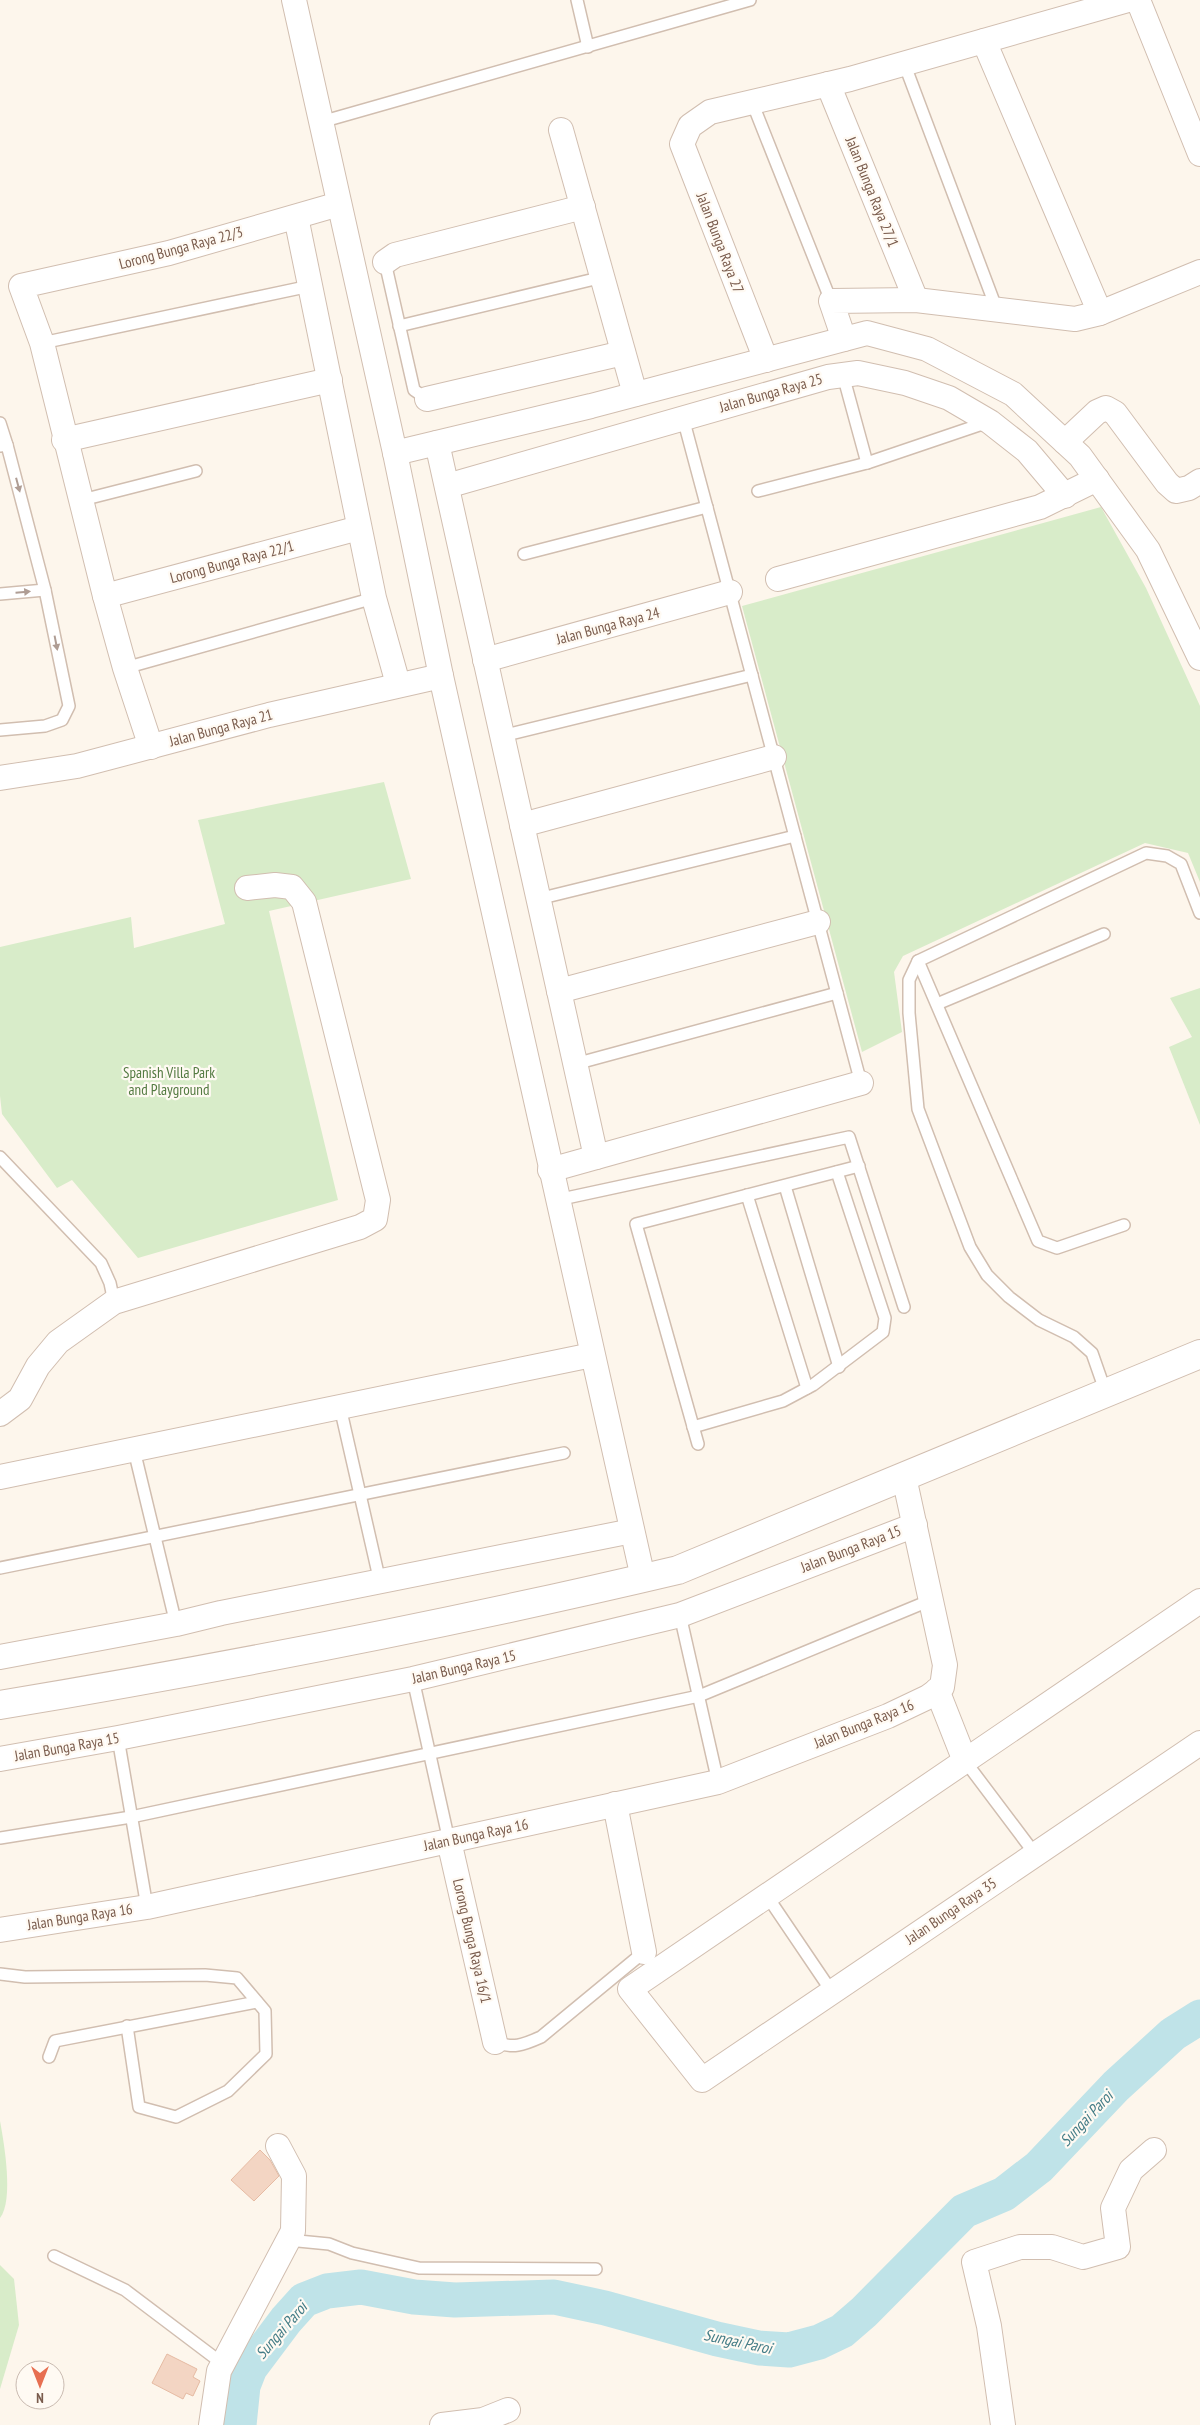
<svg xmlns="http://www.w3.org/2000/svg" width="1200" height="2425" viewBox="0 0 1200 2425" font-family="'PT Sans Narrow',sans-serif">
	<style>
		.green { fill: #d8ecc9 }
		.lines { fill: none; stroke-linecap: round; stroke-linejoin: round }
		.river { stroke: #bfe3e8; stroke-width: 35 }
		.building { fill: #f3d5c3; stroke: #e6bba3 }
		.service-casing { stroke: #d1beb0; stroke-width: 14 }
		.minor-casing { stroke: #d1beb0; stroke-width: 26 }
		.tertiary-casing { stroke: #d1beb0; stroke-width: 30 }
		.service { stroke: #fff; stroke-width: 11 }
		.minor { stroke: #fff; stroke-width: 24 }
		.tertiary { stroke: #fff; stroke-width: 28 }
		.oneway { fill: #af9d94 }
		.labels { text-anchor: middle; stroke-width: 4.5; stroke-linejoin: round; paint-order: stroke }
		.street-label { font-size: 15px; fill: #7a5c4d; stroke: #fffaf3 }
		.park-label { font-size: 15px; fill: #537a41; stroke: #fffaf3 }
		.water-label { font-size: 16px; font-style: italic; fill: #437c86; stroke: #fffaf3 }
	</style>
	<rect width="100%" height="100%" fill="#fdf6ec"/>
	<g class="green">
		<polygon points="1101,507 1146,588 1200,706 1200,882 1188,853 1145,843 903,956 894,972 902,1032 862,1052 742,606"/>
		<polygon points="384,782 411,879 269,911 338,1200 138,1258 72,1180 57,1188 2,1114 0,1096 0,947 131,917 134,948 225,924 198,820"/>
		<polygon points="1200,988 1200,1125 1169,1047 1192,1037 1170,998"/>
		<path d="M0 2121C4 2143 14 2200 0 2218Z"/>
		<polygon points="0,2265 14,2279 19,2325 0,2389"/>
	</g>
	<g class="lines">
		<polyline class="river" points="239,2425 243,2386 250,2368 286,2320 304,2300 327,2291 361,2287 414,2297 455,2300 554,2297 605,2308 717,2339 759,2348 789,2350 819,2342 842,2331 864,2312 964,2211 1004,2194 1039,2167 1116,2086 1173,2034 1200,2017"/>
	</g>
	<g class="building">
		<polygon points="260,2150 270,2160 279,2176 254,2201 231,2180"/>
		<polygon points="167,2354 197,2369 193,2377 200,2381 193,2396 186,2393 183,2399 152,2383"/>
	</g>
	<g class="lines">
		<g class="service-casing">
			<g id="service">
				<polyline points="577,0 588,47"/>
				<polyline points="904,63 997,310"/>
				<polyline points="752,102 831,301"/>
				<polyline points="321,122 750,0"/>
				<polyline points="385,262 414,390 427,399"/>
				<polyline points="399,326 603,277"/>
				<polyline points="42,343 310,286"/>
				<polyline points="843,375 867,463"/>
				<polyline points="683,418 861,1083"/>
				<polyline points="0,423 7,445"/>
				<polyline points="0,446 7,445 45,590 69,706 62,720 45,726 0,730"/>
				<polyline points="758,491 867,463 988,422"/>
				<polyline points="82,500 196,471"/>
				<polyline points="524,554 707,507"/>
				<polyline points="0,594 45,590"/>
				<polyline points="125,668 374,598"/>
				<polyline points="502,736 752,675"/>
				<polyline points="538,899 795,836"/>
				<polyline points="918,961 1038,1241 1057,1248 1124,1225"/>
				<polyline points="937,1004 1104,934"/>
				<polyline points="575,1064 837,993"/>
				<polyline points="0,1157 101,1263 110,1283 114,1302"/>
				<polyline points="785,1186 839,1367"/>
				<polyline points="747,1195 807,1388"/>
				<polyline points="557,1200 849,1137 904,1307"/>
				<polyline points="1106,1393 1092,1353 1074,1337 1039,1320 1009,1297 987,1275 970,1247 918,1109 909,1013 909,980 918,961 1146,853 1167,856 1181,864 1200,913"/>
				<polyline points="340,1407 380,1582"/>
				<polyline points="693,1427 783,1401 813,1385 883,1332 885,1318 837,1172"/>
				<polyline points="698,1444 636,1224 859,1166"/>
				<polyline points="134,1450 176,1624"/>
				<polyline points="0,1568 564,1453"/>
				<polyline points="680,1615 718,1782"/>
				<polyline points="413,1679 449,1841"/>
				<polyline points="118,1738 147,1907"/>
				<polyline points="965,1761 1035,1854"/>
				<polyline points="0,1838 131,1817 699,1696 931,1600"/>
				<polyline points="767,1896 832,1992"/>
				<polyline points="0,1974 25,1977 205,1975 237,1978 265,2011 266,2054 228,2091 176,2117 139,2107 127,2026"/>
				<path d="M495 2042C513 2049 523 2045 541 2037L644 1952"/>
				<polyline points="49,2057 55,2041 257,2002"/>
				<polyline points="288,2240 329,2244 352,2253 419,2268 596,2269"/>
				<polyline points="54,2256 125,2290 223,2364"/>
			</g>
		</g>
		<g class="minor-casing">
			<g id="minor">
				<polyline points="294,0 395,453 441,676 643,1578"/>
				<polyline points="1138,0 1200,154"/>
				<polyline points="984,41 1100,313"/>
				<polyline points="828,84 916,300"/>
				<polyline points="561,130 635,394"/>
				<polyline points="296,217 374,598 398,684"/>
				<polyline points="385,262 395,255 583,207"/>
				<polyline points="844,339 831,301 916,300 1075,319 1100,313 1200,272"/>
				<polyline points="766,360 682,144 690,126 710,112 850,79 1128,0"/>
				<polyline points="427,399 623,353"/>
				<polyline points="64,440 330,380"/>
				<polyline points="1065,442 1097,412 1106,408 1115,413 1167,483 1176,491 1189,488 1200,481"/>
				<polyline points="437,443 596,1157"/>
				<polyline points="395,453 591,406 867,333 927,349 1013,394 1080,456 1148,550 1200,658"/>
				<polyline points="447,486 828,377 858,373 905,383 949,398 990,422 1027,451 1065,496"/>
				<polyline points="778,579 1040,507 1097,479"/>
				<polyline points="105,596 359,528"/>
				<polyline points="485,660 730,592"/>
				<polyline points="151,747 125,668 105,596 42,343 21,286 169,253 339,204"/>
				<polyline points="0,778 77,766 269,715 441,676"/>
				<polyline points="522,825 774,757"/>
				<polyline points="559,991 818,922"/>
				<polyline points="550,1170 861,1083"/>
				<polyline points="0,1414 20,1399 38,1366 58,1342 114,1302 360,1227 375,1219 378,1200 304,902 292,887 275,885 247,888"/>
				<polyline points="0,1477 592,1355"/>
				<polyline points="1200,1601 630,1989 702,2080 1200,1743"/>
				<polyline points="0,1657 176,1624 221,1613 632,1531"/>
				<polyline points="937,1690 965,1761"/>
				<polyline points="0,1759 118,1738 413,1679 680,1615 915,1525"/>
				<polyline points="615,1804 644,1952"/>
				<polyline points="449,1841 495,2042"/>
				<polyline points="0,1930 147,1907 718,1782 888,1716 928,1697 942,1687 945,1665 904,1477"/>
				<polyline points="211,2425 219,2371 293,2231 294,2176 278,2146"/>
				<polyline points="442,2425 483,2420 508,2410"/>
				<polyline points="1003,2425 989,2326 974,2262 1020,2247 1052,2247 1083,2257 1118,2247 1113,2208 1131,2170 1154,2150"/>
			</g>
		</g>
		<g class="tertiary-casing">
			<path id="tertiary" d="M0 1705C227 1667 454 1623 678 1570L1200 1354"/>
		</g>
		<use href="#service" class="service"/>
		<use href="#minor" class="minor"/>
		<use href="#tertiary" class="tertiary"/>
	</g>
	<defs><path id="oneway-solid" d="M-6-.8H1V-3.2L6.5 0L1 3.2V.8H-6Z" transform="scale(1.25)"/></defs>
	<g class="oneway">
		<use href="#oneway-solid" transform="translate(18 485) rotate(75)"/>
		<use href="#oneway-solid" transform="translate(23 592) rotate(-5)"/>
		<use href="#oneway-solid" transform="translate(56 643) rotate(79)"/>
	</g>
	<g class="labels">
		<g class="street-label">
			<text transform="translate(872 192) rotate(68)" y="5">Jalan Bunga Raya 27/1</text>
			<text transform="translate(720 243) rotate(69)" y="5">Jalan Bunga Raya 27</text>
			<text transform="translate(181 248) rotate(-15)" y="5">Lorong Bunga Raya 22/3</text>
			<text transform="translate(771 393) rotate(-16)" y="5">Jalan Bunga Raya 25</text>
			<text transform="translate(232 562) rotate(-15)" y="5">Lorong Bunga Raya 22/1</text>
			<text transform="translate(608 626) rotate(-15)" y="5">Jalan Bunga Raya 24</text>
			<text transform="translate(221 728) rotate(-15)" y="5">Jalan Bunga Raya 21</text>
			<text transform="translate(851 1549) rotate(-21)" y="5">Jalan Bunga Raya 15</text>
			<text transform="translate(464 1667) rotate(-13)" y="5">Jalan Bunga Raya 15</text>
			<text transform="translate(864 1724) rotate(-22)" y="5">Jalan Bunga Raya 16</text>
			<text transform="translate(67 1747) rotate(-10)" y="5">Jalan Bunga Raya 15</text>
			<text transform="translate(476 1835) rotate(-12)" y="5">Jalan Bunga Raya 16</text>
			<text transform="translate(951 1911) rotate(-34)" y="5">Jalan Bunga Raya 35</text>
			<text transform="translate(80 1917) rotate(-9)" y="5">Jalan Bunga Raya 16</text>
			<text transform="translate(472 1941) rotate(77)" y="5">Lorong Bunga Raya 16/1</text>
		</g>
		<g class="park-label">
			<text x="169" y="1078">Spanish Villa Park<tspan x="169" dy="17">and Playground</tspan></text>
		</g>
		<g class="water-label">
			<text transform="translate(1086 2118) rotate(-47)" y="6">Sungai Paroi</text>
			<text transform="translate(281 2330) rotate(-49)" y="6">Sungai Paroi</text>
			<text transform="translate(738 2341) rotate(12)" y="6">Sungai Paroi</text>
		</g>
	</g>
	<g transform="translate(40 2385) rotate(180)"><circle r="24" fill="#fffaf3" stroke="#cabbb1"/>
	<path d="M0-4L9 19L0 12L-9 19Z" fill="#e76f51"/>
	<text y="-8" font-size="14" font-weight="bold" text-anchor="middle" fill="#7a5c4d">N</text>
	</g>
</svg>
